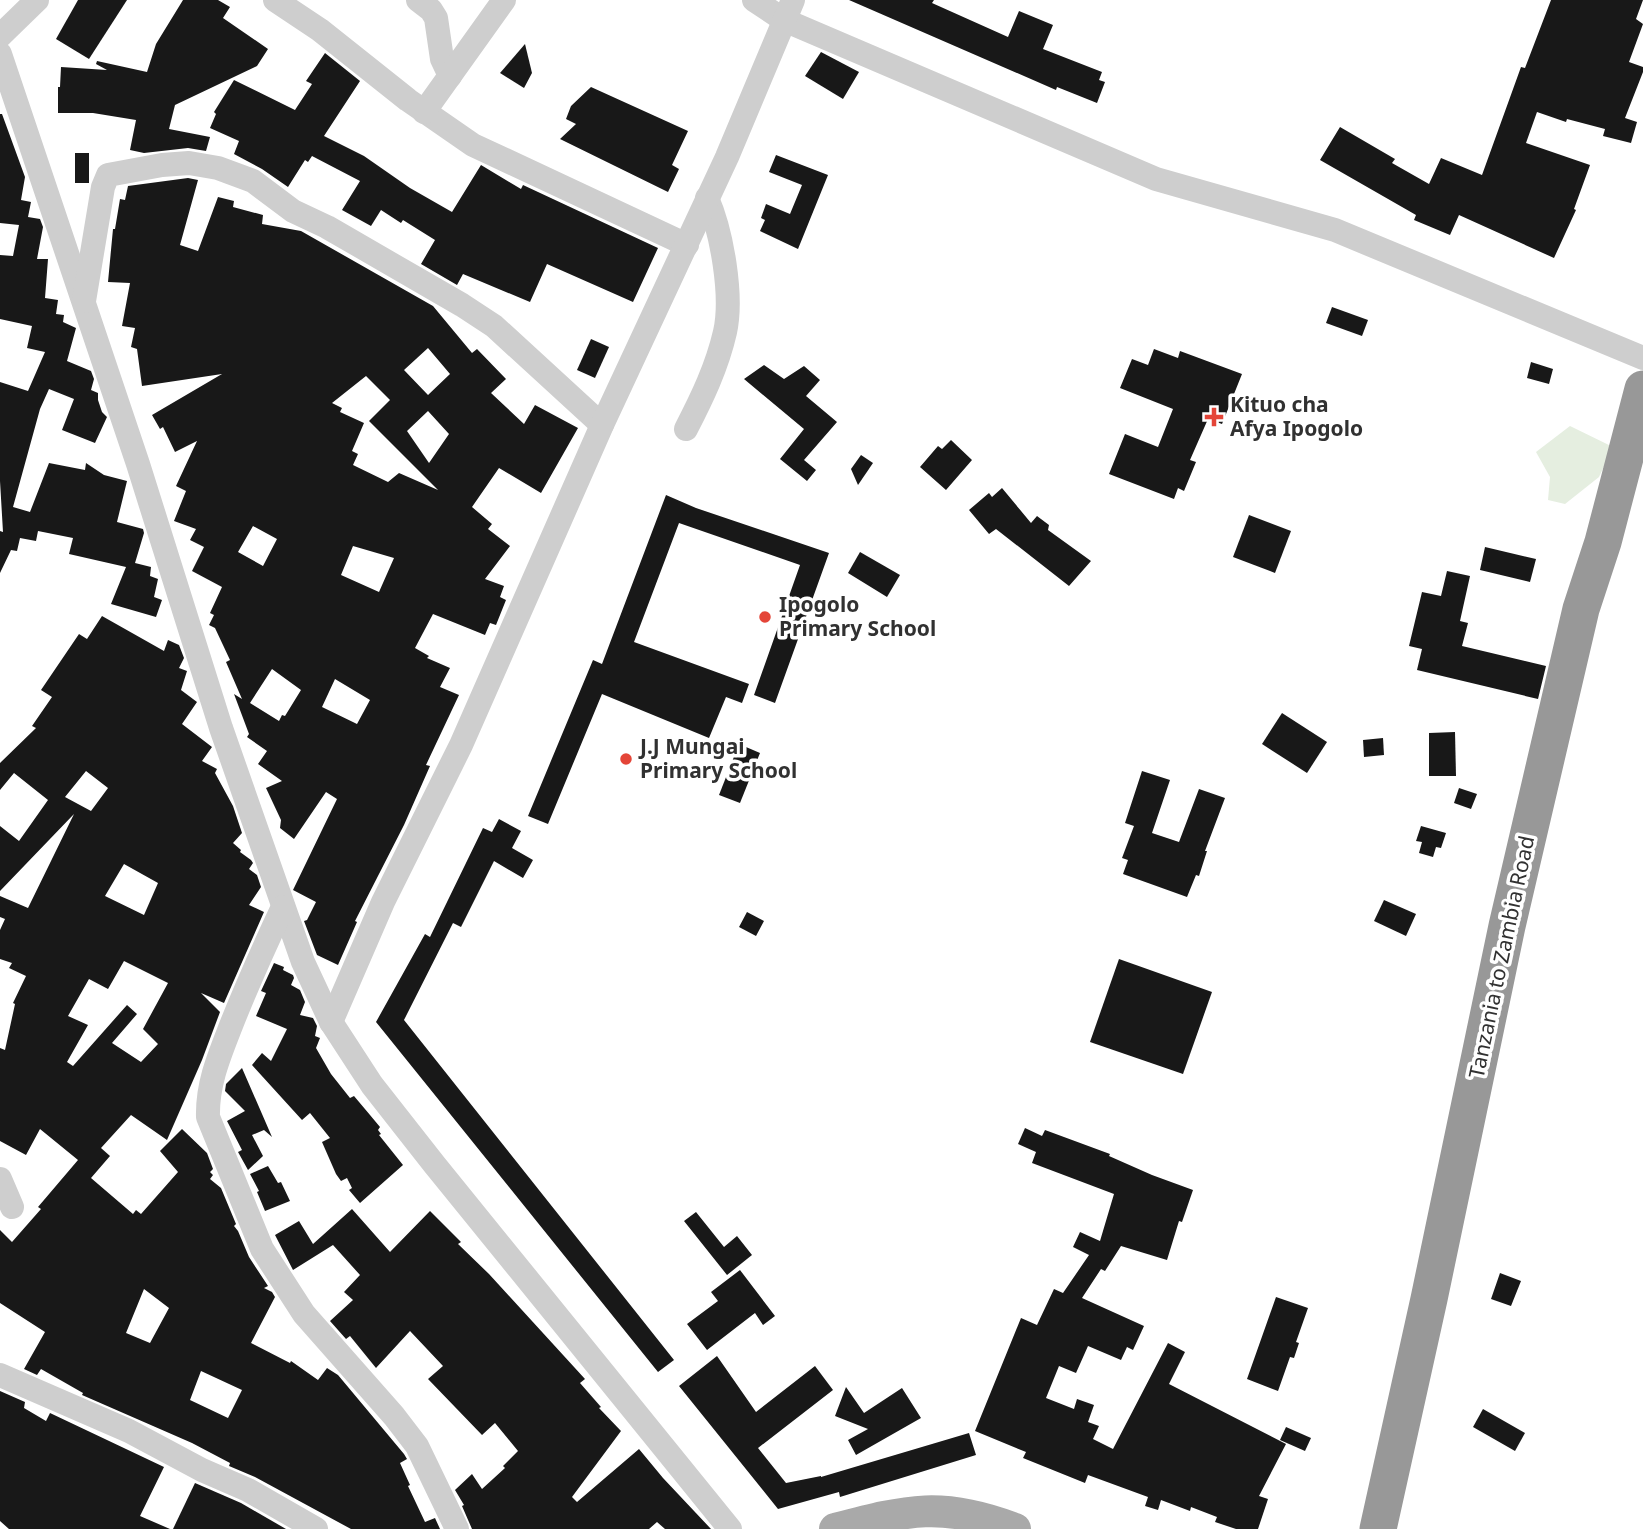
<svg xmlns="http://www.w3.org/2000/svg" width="1643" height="1529" viewBox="0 0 1643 1529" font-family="'Noto Sans',sans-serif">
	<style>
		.green { fill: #e5eee0 }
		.building { fill: #181818; fill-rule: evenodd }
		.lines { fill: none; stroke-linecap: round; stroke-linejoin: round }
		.minor { stroke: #cecece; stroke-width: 24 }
		.major { stroke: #a9a9a9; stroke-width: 32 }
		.highway { stroke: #989898; stroke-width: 37 }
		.poi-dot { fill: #e44538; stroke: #fff; stroke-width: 2.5 }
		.labels { text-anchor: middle; stroke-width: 7; stroke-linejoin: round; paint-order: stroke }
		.poi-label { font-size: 21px; font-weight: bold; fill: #313131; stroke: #fff; text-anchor: start }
		.street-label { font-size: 21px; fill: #313131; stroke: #fff }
	</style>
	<rect width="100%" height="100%" fill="#fff"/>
	<polygon class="green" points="1570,426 1613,447 1599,477 1565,504 1548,500 1550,477 1536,452"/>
	<g class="building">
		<polygon points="78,0 127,0 89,59 56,39"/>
		<polygon points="183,0 218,0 230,7 223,18 268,49 257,66 175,105 169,129 210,137 206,151 188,148 144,153 130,150 136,120 93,113 58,113 58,87 60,87 61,67 107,70 96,64 97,61 147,72 156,44"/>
		<polygon points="849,0 934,0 932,3 1008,37 1019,11 1053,25 1043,49 1102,72 1099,80 1105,82 1097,103 1057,87 1056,90"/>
		<polygon points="1551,0 1643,0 1636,19 1643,24 1629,62 1643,67 1643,72 1625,118 1637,122 1631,143 1603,136 1605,129 1567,119 1566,122 1537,112 1526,143 1590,165 1574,209 1576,210 1554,258 1459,215 1450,235 1414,220 1416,215 1320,160 1340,127 1395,159 1392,163 1429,184 1441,158 1482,175 1521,67 1525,68"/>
		<polygon points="525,44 532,73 524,88 500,73"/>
		<polygon points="821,52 859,72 843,99 805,76"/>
		<polygon points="325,53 360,81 324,136 364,156 410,188 452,212 481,165 521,189 523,185 658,248 633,302 547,264 530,302 463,274 457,285 421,264 435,240 403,220 401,223 381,210 371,226 342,210 360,181 312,156 308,162 305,160 288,187 262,169 234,154 239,141 210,128 216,114 214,112 234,80 295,110 312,84 306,81"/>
		<polygon points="591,87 688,131 672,165 679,169 668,192 560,139 576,124 566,119 571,106"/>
		<polygon points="0,114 2,114 25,177 21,200 31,202 28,217 40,219 43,227 37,259 48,259 45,298 58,300 56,314 64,315 63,322 76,328 67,361 91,371 94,379 91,390 98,393 98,400 102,412 107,417 95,443 62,430 74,399 49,389 40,409 13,507 30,512 49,463 85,470 86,463 104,475 127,481 117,522 143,529 144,533 135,563 151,567 150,576 158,579 154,597 162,600 156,617 111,604 126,567 69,554 73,538 38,531 36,541 20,538 17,551 11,550 0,573 0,531 3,532 0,481 0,382 28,391 45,352 27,348 32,326 0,319 0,255 13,256 19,225 0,223"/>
		<rect x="75" y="153" width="14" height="30"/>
		<polygon points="776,155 828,175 798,249 760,231 765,220 761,218 766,204 790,214 802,185 769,172"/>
		<path d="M188 178 198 180 180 245 198 251 218 197 234 201 233 207 263 215 262 224 301 231 433 306 472 353 477 349 506 379 491 393 524 424 535 405 578 428 541 493 499 468 472 507 492 524 488 529 510 546 485 579 504 586 500 597 506 600 496 625 490 623 485 635 433 614 415 648 429 656 427 658 450 668 440 687 459 695 426 765 430 766 404 825 355 921 357 922 338 965 317 955 304 921 307 920 316 902 293 890 337 799 326 792 294 839 280 828 281 820 266 788 282 781 258 764 267 751 247 737 249 734 234 694 242 699 226 662 230 660 215 628 209 625 214 615 210 613 222 587 192 571 204 547 190 540 196 529 174 521 186 491 176 486 197 441 175 452 163 427 160 429 152 415 222 374 142 386 137 349 131 347 135 328 122 326 130 283 108 282 113 229H115L120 199 125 200 128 186ZM428 348 450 374 428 395 404 370ZM366 376 390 400 369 421 438 490 399 473 388 482 353 465 358 454 352 451 364 423 340 412 342 408 332 403ZM428 411 449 434 429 463 407 431ZM253 526 277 539 263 566 238 552ZM353 546 394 558 379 592 341 575ZM272 669 301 690 285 716 282 715 279 721 250 703ZM335 679 370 700 357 724 322 707Z"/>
		<polygon points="1332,307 1368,320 1362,336 1326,323"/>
		<polygon points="591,339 609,347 595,378 577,370"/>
		<polygon points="1154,349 1178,358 1180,351 1242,374 1222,424 1208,419 1190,460 1196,462 1184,491 1178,488 1174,499 1109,474 1125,434 1158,447 1173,409 1120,388 1132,359 1148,365"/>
		<polygon points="1531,362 1553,369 1549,384 1527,378"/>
		<polygon points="764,365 784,379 804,366 820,380 806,396 837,422 804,460 816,470 807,481 780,459 804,429 744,379"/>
		<polygon points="951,440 972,460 946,490 920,467 938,446 942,449"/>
		<polygon points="861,455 873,463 858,485 851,469"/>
		<polygon points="1002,488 1031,523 1037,516 1049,525 1048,530 1091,561 1069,586 996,529 989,534 969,510 989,493 992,497"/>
		<polygon points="666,495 696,508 829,553 775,703 754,695 800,565 679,523 634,642 749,684 742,703 726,697 709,738 602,694 548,824 528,816 593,660 602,664"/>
		<polygon points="1249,515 1291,531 1275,573 1233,557"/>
		<polygon points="1485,547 1536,559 1530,582 1480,570"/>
		<polygon points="860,552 900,575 887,597 848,573"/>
		<polygon points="1447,571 1470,576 1460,621 1468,623 1462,646 1546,666 1538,699 1417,670 1422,649 1409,646 1422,592 1441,596"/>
		<path d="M102 616 164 651 168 640 179 645 184 658 179 668 187 671 181 690 197 702 182 724 212 747 202 761 217 769 215 773 233 806 242 833 233 843 241 850 240 852 251 860 253 863 249 869 257 875 261 887 249 905 264 912 224 1003 201 993 220 1012 202 1060 167 1140 131 1115 101 1148 110 1156 91 1178 133 1214 136 1210 141 1214 178 1172 160 1151 182 1129 207 1153 213 1169 210 1172 213 1175 210 1179 221 1188 236 1224 234 1226 238 1231 249 1257 268 1286 264 1288 272 1292 275 1297 251 1343 290 1363 291 1361 318 1380 327 1368 338 1375 404 1454 407 1459 400 1463 410 1485 408 1486 425 1522 435 1518 440 1529H351L255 1477 229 1466 230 1463 192 1443 82 1395 83 1393 41 1369 37 1375 24 1369 45 1332 0 1303V1230L12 1242 41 1209 38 1207 78 1160 40 1129 26 1155 0 1141V1048L5 1050 15 1004 13 1003 26 976 9 968 12 963 0 959V930L5 919 0 917V896L28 908 74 814 0 891V826L19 841 48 800 14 773 0 790V763L36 728 32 726 52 697 41 690 79 634 87 639ZM86 771 108 788 91 811 65 797ZM124 864 158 883 144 915 105 896ZM124 961 168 983 143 1029 158 1044 141 1062 112 1043 137 1014 127 1005 73 1066 67 1062 88 1025 68 1016 89 979 108 989ZM144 1289 169 1308 150 1343 126 1333ZM201 1371 242 1390 228 1418 190 1400Z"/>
		<polygon points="1282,713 1327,742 1307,773 1262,744"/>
		<polygon points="1455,732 1456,776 1429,776 1429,733"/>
		<polygon points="1383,738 1384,755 1364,757 1363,740"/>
		<polygon points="739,744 760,753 740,803 719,795"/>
		<polygon points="1142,771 1170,780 1152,833 1179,842 1199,789 1225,798 1205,851 1207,851 1199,876 1196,875 1187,897 1123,874 1128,860 1122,858 1134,826 1125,823"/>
		<polygon points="1459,788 1477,794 1471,809 1454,803"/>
		<polygon points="499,819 521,831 512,848 533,860 523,878 494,861 461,927 453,923 404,1020 674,1360 658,1372 376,1022 425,934 430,937 483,828 492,832"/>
		<polygon points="1421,826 1446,833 1441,848 1436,847 1433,857 1419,853 1422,842 1416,841"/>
		<polygon points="1384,900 1416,914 1406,936 1374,921"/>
		<polygon points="747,912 764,921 756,936 739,927"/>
		<polygon points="1119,959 1212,992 1183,1074 1090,1042"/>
		<polygon points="274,963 284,967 283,970 293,975 294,978 291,985 300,990 305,1002 300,1015 313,1018 317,1026 315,1036 320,1038 316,1048 331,1074 350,1098 354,1096 370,1115 380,1127 378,1130 381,1134 379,1135 403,1165 360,1203 349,1190 352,1188 347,1178 341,1181 336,1174 322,1142 330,1138 310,1113 302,1120 252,1065 262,1053 271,1061 287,1029 256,1016 266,993 261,991"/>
		<polygon points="242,1068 272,1137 264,1130 252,1135 263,1156 248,1170 238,1152 242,1150 227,1121 245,1111 225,1091 226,1084"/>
		<polygon points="1025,1128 1042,1136 1045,1130 1110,1154 1109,1156 1152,1175 1193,1190 1182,1222 1179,1221 1167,1260 1121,1246 1105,1271 1101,1269 1082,1298 1144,1326 1133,1350 1127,1347 1121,1360 1088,1346 1076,1373 1059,1366 1046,1398 1074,1409 1077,1399 1094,1405 1088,1422 1099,1426 1093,1439 1113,1449 1168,1343 1185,1352 1169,1384 1286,1444 1259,1496 1268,1499 1258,1529 1236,1529 1215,1522 1217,1517 1191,1507 1190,1511 1161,1500 1158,1510 1145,1506 1148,1497 1088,1475 1085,1483 1023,1458 1026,1452 975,1431 1021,1318 1037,1325 1054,1289 1063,1293 1089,1255 1073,1247 1080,1232 1100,1241 1114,1194 1032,1163 1036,1152 1018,1144"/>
		<polygon points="268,1166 278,1183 281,1182 290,1201 265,1211 257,1192 259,1191 250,1174"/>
		<polygon points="352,1209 390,1252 430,1211 461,1242 458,1244 489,1274 585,1379 580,1383 601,1407 599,1408 621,1431 572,1497 577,1502 639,1449 663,1478 711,1529 665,1529 657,1522 649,1529 472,1529 462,1506 464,1505 455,1490 472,1474 482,1489 505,1468 503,1466 518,1451 495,1423 482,1435 428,1379 443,1366 410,1331 376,1368 350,1336 346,1339 330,1321 353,1300 344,1292 360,1275 333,1245 293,1270 275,1235 299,1221 313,1244"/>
		<polygon points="696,1212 724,1247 737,1236 752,1255 727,1275 684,1221"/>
		<polygon points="740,1270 775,1316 763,1325 755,1313 707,1350 687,1324 718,1301 711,1292"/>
		<polygon points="1500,1273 1521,1281 1511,1306 1491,1299"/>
		<polygon points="1276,1297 1308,1308 1296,1342 1299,1343 1294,1358 1290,1357 1278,1391 1247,1379"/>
		<polygon points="717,1356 756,1412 815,1366 833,1390 758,1448 786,1483 821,1476 821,1477 969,1433 976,1455 840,1497 839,1492 778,1509 679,1386"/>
		<polygon points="846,1387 864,1413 902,1388 921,1418 856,1455 848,1440 868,1429 835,1416"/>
		<polygon points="0,1391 25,1402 24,1408 46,1421 50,1413 164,1467 140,1516 170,1529 9,1529 0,1521"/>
		<polygon points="1483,1409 1525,1433 1515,1451 1473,1427"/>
		<polygon points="1286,1427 1311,1438 1305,1451 1280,1440"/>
		<polygon points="195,1483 241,1503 286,1529 173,1529"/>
	</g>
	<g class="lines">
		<g class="minor">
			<polyline points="275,0 320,30 408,100 473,145 687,245"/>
			<polyline points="418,0 431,10 436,18 442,59 450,76"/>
			<polyline points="754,0 784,20 1156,179 1335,230 1643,358"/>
			<polyline points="0,36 37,0"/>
			<polyline points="0,54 138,464 221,728 303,962 331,1022 372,1085 434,1164 730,1529"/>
			<polyline points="424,112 504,0"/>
			<polyline points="84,301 103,187 108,175 162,165 189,163 218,168 253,181 293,211 327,227 462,305 494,326 602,425"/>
			<path d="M686 429C702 398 717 367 725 332 733 296 722 232 707 198"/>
			<path d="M283 907C265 945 248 983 232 1023 220 1054 207 1083 208 1117L262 1249 304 1314 394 1416 417 1446 457 1529"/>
			<polyline points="331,1022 383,902 461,745 602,425 727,157 793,0"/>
			<polyline points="0,1179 12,1207"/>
			<polyline points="0,1375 129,1431 202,1470 248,1490 316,1529"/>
		</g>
		<path class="major" d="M835 1529C908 1510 942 1501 1015 1529"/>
		<polyline class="highway" points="1378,1529 1429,1299 1507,926 1581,609 1603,542 1643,389"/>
	</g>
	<g class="poi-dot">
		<path d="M1210.5 406.5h7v7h7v7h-7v7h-7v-7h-7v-7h7z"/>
		<circle cx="765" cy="617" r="7"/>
		<circle cx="626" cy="759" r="7"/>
	</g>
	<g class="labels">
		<g class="poi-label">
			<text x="1230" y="412">Kituo cha<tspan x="1230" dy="24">Afya Ipogolo</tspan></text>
			<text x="779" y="612">Ipogolo<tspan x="779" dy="24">Primary School</tspan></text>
			<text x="640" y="754">J.J Mungai<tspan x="640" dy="24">Primary School</tspan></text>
		</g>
		<g class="street-label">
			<text transform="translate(1502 957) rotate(-78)" y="7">Tanzania to Zambia Road</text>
		</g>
	</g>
</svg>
